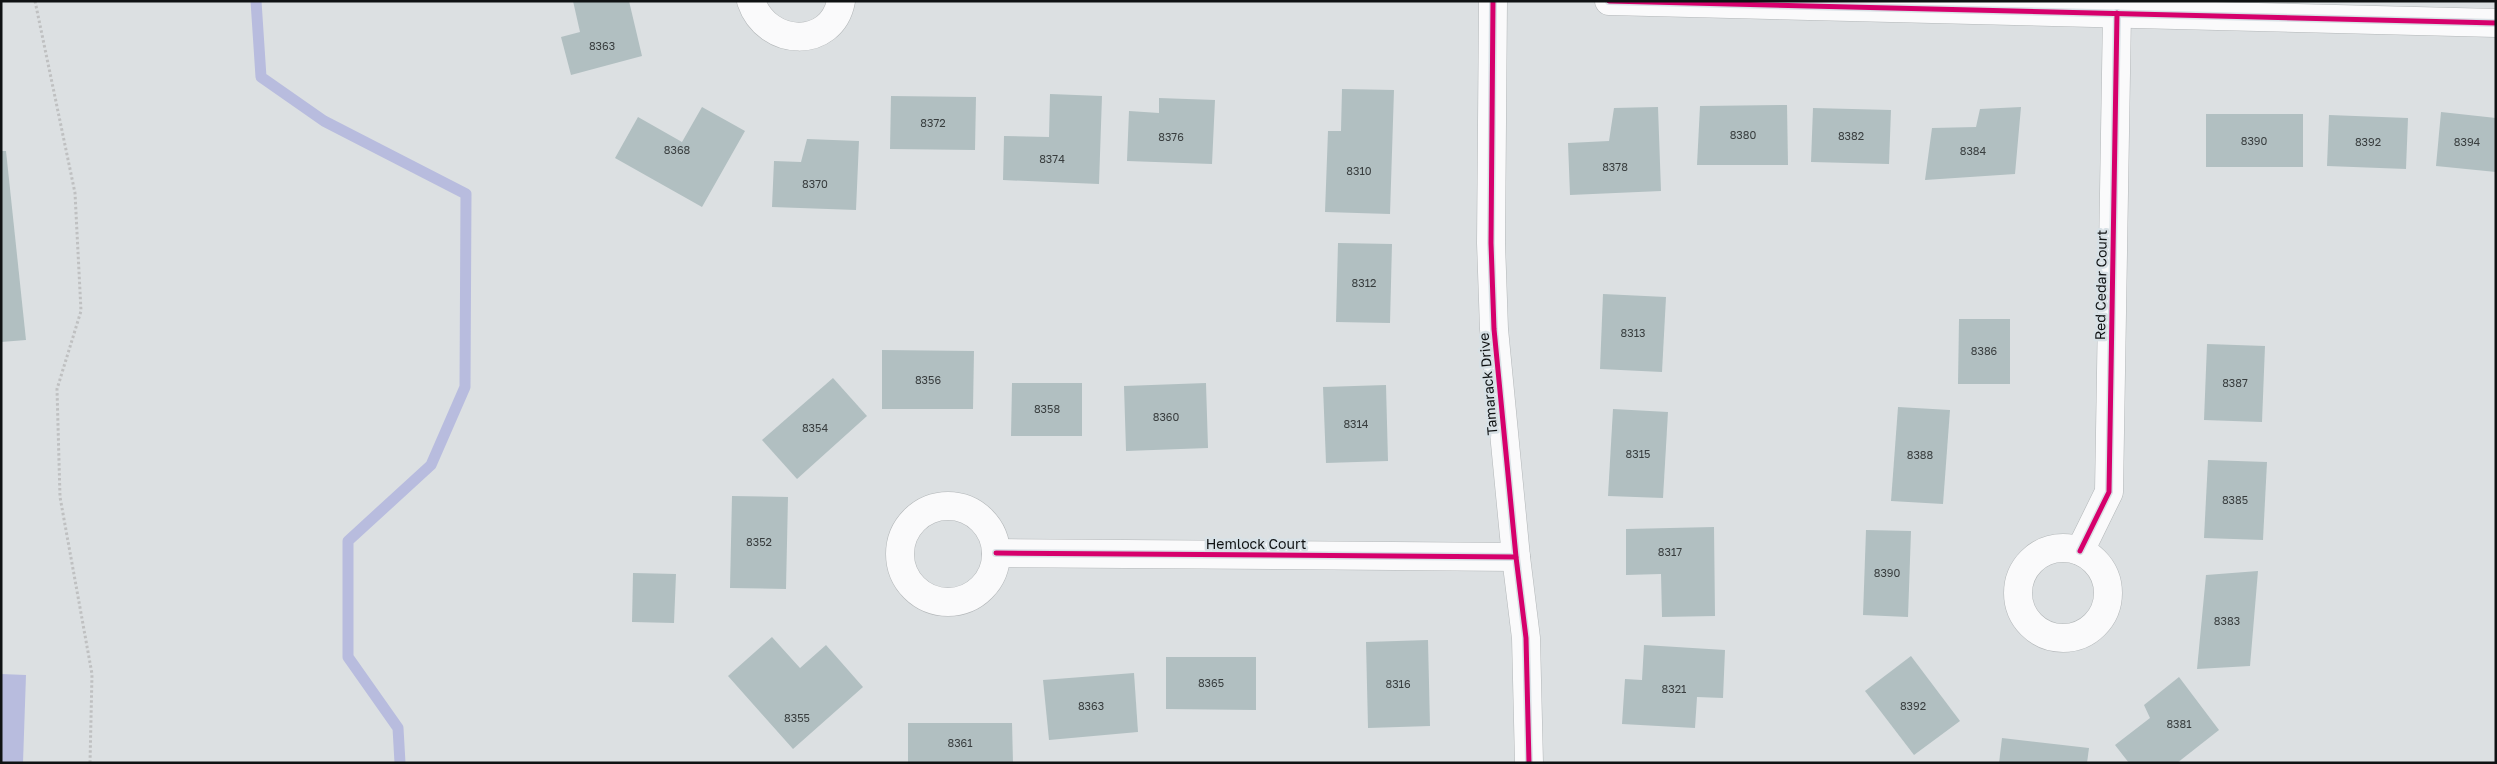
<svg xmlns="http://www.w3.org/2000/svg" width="2497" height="764" viewBox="0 0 2497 764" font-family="'Golos Text',sans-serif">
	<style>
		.water { fill: #b8bcde }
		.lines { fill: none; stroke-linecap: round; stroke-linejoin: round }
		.stream { stroke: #b8bcde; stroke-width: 11 }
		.building { fill: #b1bfc1 }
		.minor-casing { stroke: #b2b6b8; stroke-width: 29 }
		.path { stroke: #bfc0c1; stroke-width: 3; stroke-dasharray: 2.5 2.5; stroke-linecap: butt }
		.minor { stroke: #fafafb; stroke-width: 28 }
		.cycleway-casing { stroke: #d8e1e6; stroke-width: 8 }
		.cycleway { stroke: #d6006c; stroke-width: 5 }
		.labels { text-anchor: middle; stroke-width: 5; stroke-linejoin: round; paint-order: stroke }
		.number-label { font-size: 11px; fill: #383d3e }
		.street-label { font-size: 14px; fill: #0f1213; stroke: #d8e1e6 }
	</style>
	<rect width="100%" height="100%" fill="#dce0e2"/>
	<polygon class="water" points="1,674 26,675 23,763 1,763"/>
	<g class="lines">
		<polyline class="stream" points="256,1 261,77 324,121 466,194 465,387 431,465 348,541 348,657 398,728 400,763"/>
	</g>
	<g class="building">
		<polygon points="573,1 629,1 642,56 571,75 561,37 580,32"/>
		<polygon points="1342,89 1394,90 1390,214 1325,212 1328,131 1341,131"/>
		<polygon points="1050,94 1102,96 1099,184 1003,180 1004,136 1049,137"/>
		<polygon points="891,96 976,97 975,150 890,149"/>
		<polygon points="1159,98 1215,100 1212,164 1127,161 1129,111 1159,113"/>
		<polygon points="1787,105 1788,165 1697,165 1700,106"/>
		<polygon points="702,107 745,131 702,207 615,158 638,117 682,142"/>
		<polygon points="1658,107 1661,191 1570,195 1568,143 1609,141 1614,108"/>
		<polygon points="2021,107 2015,174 1925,180 1932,128 1976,127 1980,109"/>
		<polygon points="1813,108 1891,110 1889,164 1811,162"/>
		<polygon points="2441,112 2496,118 2496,172 2436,166"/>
		<rect x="2206" y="114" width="97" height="53"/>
		<polygon points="2329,115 2408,118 2406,169 2327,166"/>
		<polygon points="807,139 859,141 856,210 772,207 774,161 801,162"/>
		<polygon points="1,151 6,151 26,340 1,342"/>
		<polygon points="1338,243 1392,244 1390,323 1336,322"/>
		<polygon points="1603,294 1666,297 1662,372 1600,369"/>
		<polygon points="1959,319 2010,319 2010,384 1958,384"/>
		<polygon points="2207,344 2265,346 2262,422 2204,420"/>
		<polygon points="882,350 974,351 973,409 882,409"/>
		<polygon points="833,378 867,416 797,479 762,440"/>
		<polygon points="1012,383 1082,383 1082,436 1011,436"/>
		<polygon points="1206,383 1208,448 1126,451 1124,386"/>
		<polygon points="1386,385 1388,461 1326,463 1323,387"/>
		<polygon points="1898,407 1950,410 1943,504 1891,501"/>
		<polygon points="1613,409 1668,412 1663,498 1608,496"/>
		<polygon points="2208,460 2267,462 2263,540 2204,538"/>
		<polygon points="732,496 788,497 786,589 730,588"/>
		<polygon points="1714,527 1715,616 1662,617 1661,574 1626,575 1626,529"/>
		<polygon points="1866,530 1911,531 1908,617 1863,615"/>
		<polygon points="2258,571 2250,666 2197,669 2206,575"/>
		<polygon points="633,573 676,574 674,623 632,622"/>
		<polygon points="772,637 800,668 826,645 863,687 793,749 728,676"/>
		<polygon points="1428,640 1430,726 1368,728 1366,642"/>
		<polygon points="1644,645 1725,650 1723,698 1697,697 1695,728 1622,724 1625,679 1642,680"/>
		<polygon points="1911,656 1960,721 1914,755 1865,691"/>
		<polygon points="1166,657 1256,657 1256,710 1166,709"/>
		<polygon points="1134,673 1138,732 1049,740 1043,680"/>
		<polygon points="2179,677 2219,730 2177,763 2129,763 2115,745 2150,718 2144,705"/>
		<polygon points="908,723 1012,723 1013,763 908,763"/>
		<polygon points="2002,738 2089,748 2087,763 1999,763"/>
	</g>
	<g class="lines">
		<g class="minor-casing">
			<g id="minor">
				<path d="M751 1C767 48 832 49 841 1"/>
				<polyline points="1493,1 1491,243 1494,329 1516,557 1526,638 1529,763"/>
				<polyline points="1609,1 2496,23"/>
				<circle cx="948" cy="554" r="48"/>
				<circle cx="2063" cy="593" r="45"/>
				<polyline points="2080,551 2109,492 2117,13"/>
				<polyline points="996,553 1516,557"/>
			</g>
		</g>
		<polyline class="path" points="35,1 75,193 81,311 57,389 60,497 92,674 90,763"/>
		<use href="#minor" class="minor"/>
		<g class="cycleway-casing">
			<g id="cycleway">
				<polyline points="1493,1 1491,243 1494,329 1516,557 1526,638 1529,763"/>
				<polyline points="1609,1 2496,23"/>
				<polyline points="2080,551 2109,492 2117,13"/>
				<polyline points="996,553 1516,557"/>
			</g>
		</g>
		<use href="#cycleway" class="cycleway"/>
	</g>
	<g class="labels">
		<g class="number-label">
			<text x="602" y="50">8363</text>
			<text x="933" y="127">8372</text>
			<text x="1743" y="139">8380</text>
			<text x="1851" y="140">8382</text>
			<text x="1171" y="141">8376</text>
			<text x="2254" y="145">8390</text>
			<text x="2368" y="146">8392</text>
			<text x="2467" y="146">8394</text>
			<text x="677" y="154">8368</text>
			<text x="1973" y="155">8384</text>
			<text x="1052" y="163">8374</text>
			<text x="1615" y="171">8378</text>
			<text x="1359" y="175">8310</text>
			<text x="815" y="188">8370</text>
			<text x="1364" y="287">8312</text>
			<text x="1633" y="337">8313</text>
			<text x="1984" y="355">8386</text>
			<text x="928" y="384">8356</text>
			<text x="2235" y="387">8387</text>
			<text x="1047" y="413">8358</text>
			<text x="1166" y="421">8360</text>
			<text x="1356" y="428">8314</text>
			<text x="815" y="432">8354</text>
			<text x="1638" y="458">8315</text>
			<text x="1920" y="459">8388</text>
			<text x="2235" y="504">8385</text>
			<text x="759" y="546">8352</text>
			<text x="1670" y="556">8317</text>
			<text x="1887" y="577">8390</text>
			<text x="2227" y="625">8383</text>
			<text x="1211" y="687">8365</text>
			<text x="1398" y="688">8316</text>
			<text x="1674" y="693">8321</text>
			<text x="1091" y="710">8363</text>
			<text x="1913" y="710">8392</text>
			<text x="797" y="722">8355</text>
			<text x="2179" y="728">8381</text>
			<text x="960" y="747">8361</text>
		</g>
		<g class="street-label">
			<text transform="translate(2101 285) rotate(-89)" y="5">Red Cedar Court</text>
			<text transform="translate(1488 384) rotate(-95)" y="5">Tamarack Drive</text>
			<text x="1256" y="549">Hemlock Court</text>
		</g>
	</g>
	<rect width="2497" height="764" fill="none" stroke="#0f1213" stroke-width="5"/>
</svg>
